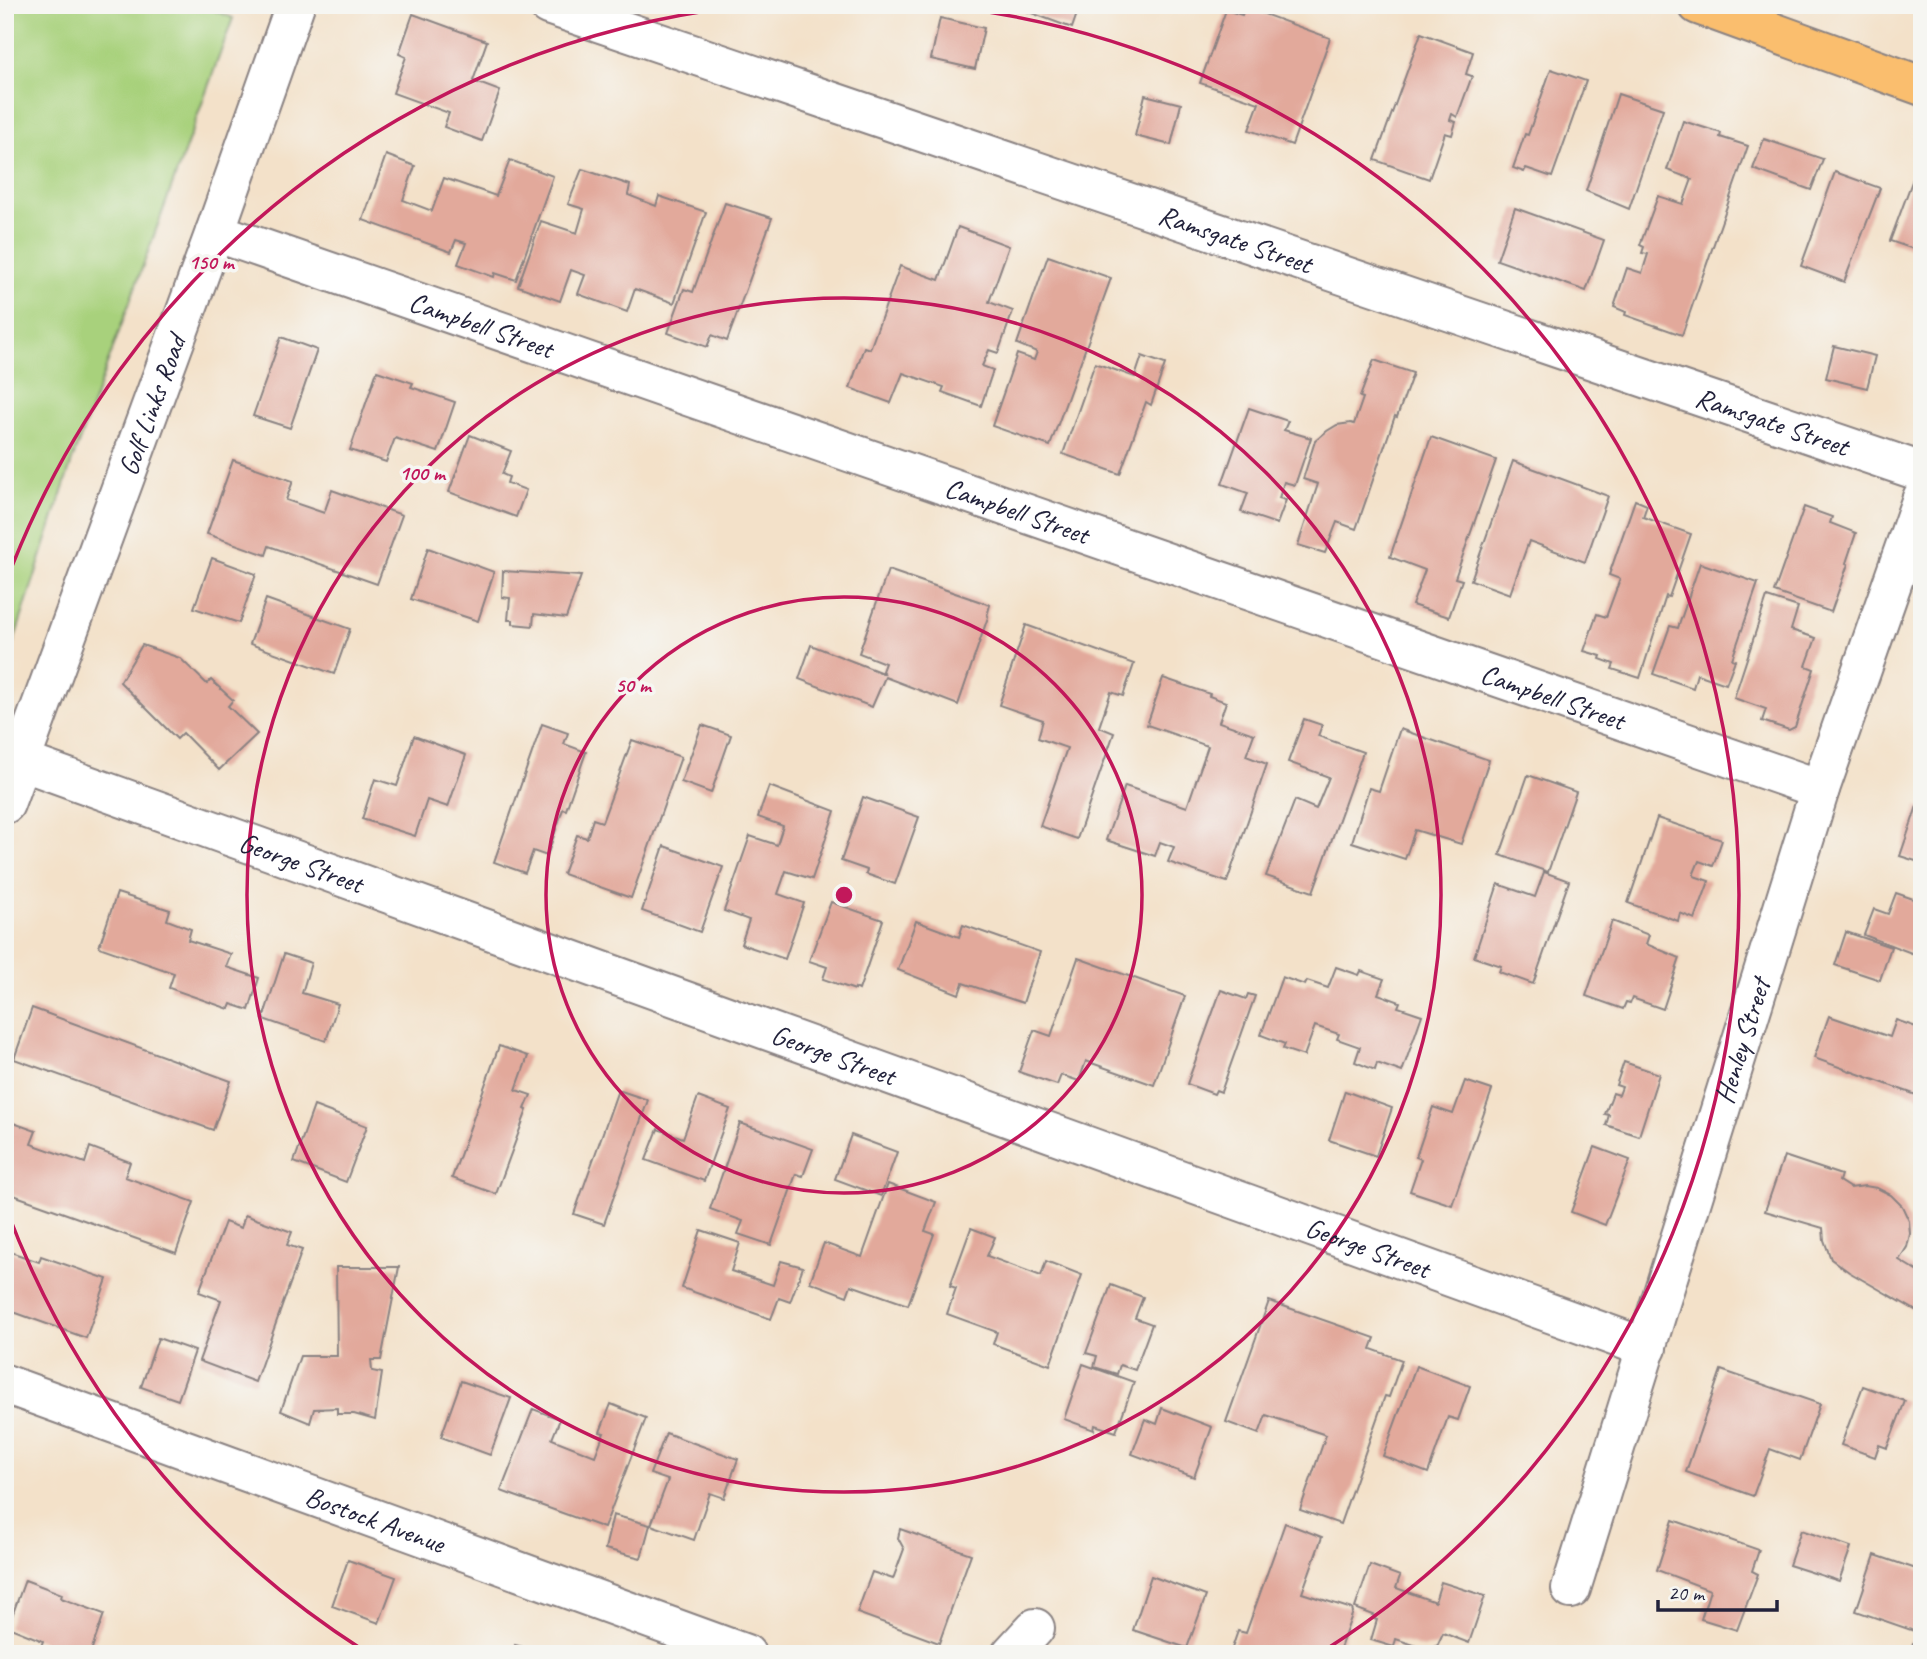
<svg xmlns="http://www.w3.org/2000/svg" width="1927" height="1659" viewBox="0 0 1927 1659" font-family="Caveat,sans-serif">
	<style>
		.green { fill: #a8d17c; stroke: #657a5c; stroke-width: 2 }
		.building { fill: #e2a99b }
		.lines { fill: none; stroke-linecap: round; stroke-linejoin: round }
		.minor-casing { stroke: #8a8282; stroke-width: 42 }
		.major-casing { stroke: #8a8282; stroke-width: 42 }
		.minor { stroke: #fff; stroke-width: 38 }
		.major { stroke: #fabe6e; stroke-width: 38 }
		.ring { fill: none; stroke: #c2185b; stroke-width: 3.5 }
		.labels { text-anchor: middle; stroke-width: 7; stroke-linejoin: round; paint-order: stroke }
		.street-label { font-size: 28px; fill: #22223b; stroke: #f6f6f2 }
		.centre { fill: #c2185b; stroke: #f6f6f2; stroke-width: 3.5 }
		.ring-label { font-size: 21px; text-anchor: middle; font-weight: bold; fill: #c2185b; stroke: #f6f6f2; stroke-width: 7; stroke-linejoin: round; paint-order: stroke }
	</style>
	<rect width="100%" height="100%" fill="#f6f6f2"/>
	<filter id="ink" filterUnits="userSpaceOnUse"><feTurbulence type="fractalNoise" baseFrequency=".0143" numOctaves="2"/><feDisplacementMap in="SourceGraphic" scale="14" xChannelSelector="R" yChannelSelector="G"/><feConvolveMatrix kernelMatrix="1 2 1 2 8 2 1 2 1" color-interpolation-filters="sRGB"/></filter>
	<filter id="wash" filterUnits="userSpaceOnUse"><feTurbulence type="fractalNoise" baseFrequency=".00686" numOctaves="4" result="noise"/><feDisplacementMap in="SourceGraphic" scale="28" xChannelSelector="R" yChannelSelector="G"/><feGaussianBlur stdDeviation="1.57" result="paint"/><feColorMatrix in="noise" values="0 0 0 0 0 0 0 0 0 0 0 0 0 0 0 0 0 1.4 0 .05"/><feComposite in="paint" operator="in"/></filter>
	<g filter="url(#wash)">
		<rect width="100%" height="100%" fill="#f3e1c9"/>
		<polygon class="green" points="5,5 201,5 233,18 72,461 5,669"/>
		<g id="blocks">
			<g class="building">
				<polygon points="1010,5 1080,5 1072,28"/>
				<polygon points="1245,7 1330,38 1292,145 1249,130 1259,103 1200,83 1226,10 1242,15"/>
				<polygon points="413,14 487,41 473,81 500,91 482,141 444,127 449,113 393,93 406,57 399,54"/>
				<polygon points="940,18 984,28 975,69 931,59"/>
				<polygon points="1421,33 1473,52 1466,74 1472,76 1457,117 1452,114 1450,120 1456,122 1452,135 1445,133 1429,179 1375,160"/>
				<polygon points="1551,69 1586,81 1552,177 1526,168 1524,172 1513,168 1525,134 1528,135"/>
				<polygon points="1618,94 1663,109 1629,209 1586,191"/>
				<polygon points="1145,95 1181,104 1171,145 1135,136"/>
				<polygon points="1683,121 1721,133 1720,137 1748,146 1682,335 1625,315 1626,312 1614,307 1627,268 1642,273 1648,254 1642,253 1644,247 1640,245 1658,196 1683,204 1692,179 1667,170"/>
				<polygon points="1764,139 1823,159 1811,190 1753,169"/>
				<polygon points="386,155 415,166 403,200 432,211 444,178 496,196 510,160 553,176 516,280 495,273 494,277 458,264 466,243 456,240 451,252 363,220"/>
				<polygon points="1917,168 1922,170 1922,239 1920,238 1916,250 1890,241"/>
				<polygon points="582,169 630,185 628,195 656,206 659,196 706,212 674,303 635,289 627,312 578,294 585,275 571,270 560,301 518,286 541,221 577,233 584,209 568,204"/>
				<polygon points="1835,172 1880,188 1844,282 1801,266"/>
				<polygon points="725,203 772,218 727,341 712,335 707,347 668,333 684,289 693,292"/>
				<polygon points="1515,208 1604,240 1586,291 1497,260"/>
				<polygon points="958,227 1009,246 989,302 1013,311 998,353 989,350 982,366 993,370 981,406 942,392 944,387 903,373 891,403 850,388 864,347 870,349 900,266 939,280"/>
				<polygon points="1048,256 1111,278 1050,446 992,426 1017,354 1034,360 1037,352 1017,344"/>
				<polygon points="281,337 317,350 290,428 253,416"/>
				<polygon points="1834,346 1875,356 1867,388 1826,378"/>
				<polygon points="1142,356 1165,364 1151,405 1146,402 1120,474 1063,454 1095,363 1135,377"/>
				<polygon points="1374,360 1413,373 1397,417 1395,416 1356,529 1337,522 1325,553 1298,545 1318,484 1303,479 1315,441 1327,431 1337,425 1351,423 1354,424 1363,398 1360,397"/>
				<polygon points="377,371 413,383 411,387 455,402 438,452 395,438 386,462 350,450"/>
				<polygon points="1249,408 1288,421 1284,430 1311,438 1295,485 1284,482 1279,498 1286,500 1277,524 1241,512 1248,493 1222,484"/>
				<polygon points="470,435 511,451 502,474 509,477 507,483 526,490 516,517 449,492"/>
				<polygon points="1431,437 1496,460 1455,578 1462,580 1449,617 1412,605 1425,570 1390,557"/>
				<polygon points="233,460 293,481 286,500 324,513 332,490 402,515 377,584 269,546 266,555 207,534"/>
				<polygon points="1513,461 1608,496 1585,562 1529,541 1510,594 1471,580"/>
				<polygon points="1635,500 1647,505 1643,517 1691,534 1669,597 1666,596 1640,678 1612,669 1614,664 1600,659 1601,656 1584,651 1597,614 1606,617 1620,579 1609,575"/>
				<polygon points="1804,507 1832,517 1830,523 1856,533 1846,563 1848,564 1831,612 1774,592"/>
				<polygon points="428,548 494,572 478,621 411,599"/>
				<polygon points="212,558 256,574 239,623 194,608"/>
				<polygon points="1700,563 1758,583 1732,659 1735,660 1726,684 1697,674 1693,688 1653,674 1670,626 1678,628"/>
				<polygon points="888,570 990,605 987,616 988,617 958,705 885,677 872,707 799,679 811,645 885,674 882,671 885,663 859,653"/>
				<polygon points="503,571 581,576 566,618 534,614 533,626 513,624 513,620 508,620 510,598 502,597"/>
				<polygon points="1767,597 1798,607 1791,630 1816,638 1806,666 1814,669 1795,727 1789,730 1762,721 1766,709 1734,698"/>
				<polygon points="266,599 350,629 334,674 250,644"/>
				<polygon points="1026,625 1134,664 1123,696 1111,692 1099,727 1114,733 1077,839 1040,826 1067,748 1038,738 1043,720 999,705"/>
				<polygon points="142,645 180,658 207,684 211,680 233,700 228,706 257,734 219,770 183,733 177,739 120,682"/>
				<polygon points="1163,678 1210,694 1209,696 1226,702 1219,722 1254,734 1246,756 1267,764 1227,882 1168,862 1174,847 1160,842 1155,856 1106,840 1125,786 1187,807 1208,746 1147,725"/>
				<polygon points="1304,719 1322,725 1318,736 1363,752 1313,892 1266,876 1295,800 1316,809 1329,777 1288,762"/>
				<polygon points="542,724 568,733 564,744 586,752 566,810 563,809 547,856 533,851 525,873 494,862"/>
				<polygon points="702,725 731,735 711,793 681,782"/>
				<polygon points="1400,729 1489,760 1461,844 1415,830 1405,859 1352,842 1369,788 1379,791"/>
				<polygon points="414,736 466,755 448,807 427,800 415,836 362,819 375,779 397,786"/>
				<polygon points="632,740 681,757 631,898 563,874 577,835 587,838 593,819 602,822"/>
				<polygon points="1528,775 1576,792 1548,872 1500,855"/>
				<polygon points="769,786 835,811 812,879 786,871 778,894 804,903 785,959 741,944 749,920 724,911 750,836 777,845 783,826 758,817"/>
				<polygon points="863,797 919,817 895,884 866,874 867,870 841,861"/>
				<polygon points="1917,806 1922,808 1922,863 1900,856"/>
				<polygon points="1657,818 1722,840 1713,866 1699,861 1694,873 1694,876 1709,881 1695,919 1680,913 1678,921 1628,903"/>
				<polygon points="664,846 723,867 700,932 642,911"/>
				<polygon points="1544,872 1569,881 1533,984 1499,972 1501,966 1474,957 1498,884 1535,897"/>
				<polygon points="117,893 170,910 167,920 191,929 188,940 231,954 226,967 259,978 249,1010 231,1004 229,1009 169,988 174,973 99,947"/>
				<polygon points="1896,893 1922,902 1922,957 1864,935 1874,909 1888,914"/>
				<polygon points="831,902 883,920 859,990 855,988 855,990 823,979 827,967 809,961"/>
				<polygon points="916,921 959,937 963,925 1040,952 1023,1003 963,983 959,994 898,970"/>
				<polygon points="1612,921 1649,935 1646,944 1680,958 1663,1009 1632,998 1630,1003 1626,1002 1623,1009 1586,996"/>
				<polygon points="1846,932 1891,947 1880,980 1835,965"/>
				<polygon points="284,954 311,963 302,993 338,1004 326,1041 263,1019"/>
				<polygon points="1078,958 1185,996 1154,1085 1086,1061 1079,1081 1061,1075 1057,1085 1019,1072 1034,1030 1051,1036"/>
				<polygon points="1336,967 1359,975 1361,971 1384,979 1378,994 1400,1002 1398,1007 1422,1015 1402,1072 1377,1063 1375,1070 1355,1062 1360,1047 1337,1039 1339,1034 1315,1026 1304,1056 1283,1049 1285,1044 1261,1035 1282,977 1305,985 1307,981 1328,988"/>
				<polygon points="1221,990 1246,999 1248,994 1255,996 1221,1092 1216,1090 1214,1094 1187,1084"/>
				<polygon points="32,1008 231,1081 213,1130 14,1059"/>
				<polygon points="1829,1016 1890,1037 1896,1020 1922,1029 1922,1097 1814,1058"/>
				<polygon points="499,1046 528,1056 516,1090 531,1095 525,1109 527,1110 496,1194 452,1178"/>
				<polygon points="1624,1062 1659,1074 1639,1136 1606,1125 1609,1115 1605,1114 1613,1093 1619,1095 1622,1087 1616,1085"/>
				<polygon points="1465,1081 1492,1090 1452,1205 1410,1191 1421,1159 1416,1157 1433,1107 1453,1114"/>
				<polygon points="618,1090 648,1100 604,1224 574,1214"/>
				<polygon points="1345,1091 1392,1108 1376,1156 1329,1140"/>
				<polygon points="698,1097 730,1109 704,1181 646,1160 658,1129 683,1138"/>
				<polygon points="314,1106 367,1126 346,1182 294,1162"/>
				<polygon points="5,1120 36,1131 31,1144 85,1163 90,1147 130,1162 125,1177 194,1202 176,1253 5,1192"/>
				<polygon points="740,1123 813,1149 803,1176 796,1174 771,1245 738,1234 743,1221 710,1209"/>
				<polygon points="851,1135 897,1152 881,1196 835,1179"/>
				<polygon points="1595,1147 1630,1160 1605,1225 1571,1212"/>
				<polygon points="1784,1156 1841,1175 1839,1181 1850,1188 1865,1186 1877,1188 1891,1195 1902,1206 1909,1221 1910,1234 1907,1247 1899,1260 1922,1274 1922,1314 1849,1272 1831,1259 1824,1240 1823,1228 1765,1211"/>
				<polygon points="888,1184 936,1202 925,1231 934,1234 908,1305 851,1285 847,1296 810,1282 824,1243 862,1257"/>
				<polygon points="245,1215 292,1232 287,1245 302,1250 255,1382 199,1361 221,1300 199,1292 225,1222 241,1228"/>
				<polygon points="971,1228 995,1237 987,1256 1041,1276 1046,1261 1082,1275 1050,1365 993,1344 997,1332 947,1314 956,1288 950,1286"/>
				<polygon points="701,1230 740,1243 731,1271 773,1285 781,1261 803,1267 790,1302 779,1298 771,1319 682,1288"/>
				<polygon points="5,1250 39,1262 41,1256 107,1279 86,1338 5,1309"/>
				<polygon points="336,1267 399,1267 381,1360 371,1360 372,1371 382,1373 375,1420 354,1414 337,1414 337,1408 314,1409 310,1423 281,1411 300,1356 337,1356"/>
				<polygon points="1111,1285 1143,1297 1135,1318 1152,1324 1135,1370 1120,1365 1117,1374 1094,1367 1097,1356 1086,1353"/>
				<polygon points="1269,1301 1375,1338 1371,1349 1402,1360 1389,1397 1385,1396 1340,1524 1300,1510 1326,1435 1266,1415 1259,1434 1226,1422"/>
				<polygon points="158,1338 195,1351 178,1400 141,1387"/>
				<polygon points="1083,1364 1134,1382 1116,1432 1095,1425 1094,1430 1064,1419"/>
				<polygon points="1416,1366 1470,1386 1458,1420 1448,1417 1428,1473 1383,1456"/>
				<polygon points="1721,1370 1820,1404 1800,1460 1770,1449 1753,1496 1686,1472"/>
				<polygon points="461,1381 511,1398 490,1455 441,1437"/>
				<polygon points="1863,1386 1905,1401 1887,1448 1879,1445 1875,1457 1841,1445"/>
				<polygon points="611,1404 646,1418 604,1528 501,1491 533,1409 560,1419 552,1439 595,1456 604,1433 600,1432"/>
				<polygon points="1162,1408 1212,1427 1194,1477 1132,1454 1145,1419 1157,1424"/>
				<polygon points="666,1433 738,1459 724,1498 710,1493 694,1540 651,1525 668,1480 650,1474"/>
				<polygon points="613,1515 650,1525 641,1558 605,1549"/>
				<polygon points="1673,1520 1759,1550 1752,1571 1758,1574 1737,1630 1701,1619 1710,1590 1657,1570"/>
				<polygon points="1285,1523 1322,1537 1302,1593 1352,1609 1353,1612 1338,1654 1326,1654 1299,1645 1282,1654 1230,1654 1238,1631 1246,1633"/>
				<polygon points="900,1529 971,1554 939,1643 857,1613 872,1572 893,1579 904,1549 898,1538"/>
				<polygon points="1801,1530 1851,1547 1839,1581 1789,1565"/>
				<polygon points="1875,1555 1922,1571 1922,1609 1914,1631 1856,1611"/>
				<polygon points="348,1560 396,1577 379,1623 332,1606"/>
				<polygon points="1370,1565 1400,1576 1396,1588 1435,1602 1441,1582 1485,1596 1469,1643 1443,1633 1437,1646 1423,1648 1396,1639 1394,1647 1371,1640 1377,1620 1374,1619 1376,1616 1355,1608"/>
				<polygon points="1151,1576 1206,1596 1187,1648 1133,1630"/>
				<polygon points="25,1580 62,1594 61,1598 104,1614 90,1654 52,1654 40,1649 43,1641 8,1627"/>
				<polygon points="1913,1643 1922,1645 1922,1654 1909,1654"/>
				<polygon points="515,1645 538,1651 537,1654 513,1654"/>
			</g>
		</g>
	</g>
	<g filter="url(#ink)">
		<use href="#blocks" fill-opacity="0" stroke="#8a8282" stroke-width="2"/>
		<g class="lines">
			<g class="minor-casing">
				<g id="minor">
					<path id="s1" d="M548 5 1922 472"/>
					<path id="s2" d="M215 232 1820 789"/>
					<path id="s3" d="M21 761 1647 1348"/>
					<path id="s4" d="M5 804 215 232 295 5"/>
					<path id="s5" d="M5 1384 746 1654"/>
					<path id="s6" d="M1571 1589 1820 789 1922 498"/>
					<polyline points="1011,1654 1035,1628"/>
				</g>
			</g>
			<g class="major-casing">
				<polyline id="major" points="1698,5 1922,86"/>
			</g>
			<use href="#minor" class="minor"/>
			<use href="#major" class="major"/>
		</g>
	</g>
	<g class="ring">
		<circle cx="844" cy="895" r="298"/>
		<circle cx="844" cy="895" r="597"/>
		<path d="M363 1650A895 895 0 0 1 6 1208M6 582A895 895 0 0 1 743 6M945 6A895 895 0 0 1 1325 1650"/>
	</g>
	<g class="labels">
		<g class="street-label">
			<text dy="10" stroke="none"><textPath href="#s1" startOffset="726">Ramsgate Street</textPath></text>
			<text dy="10" stroke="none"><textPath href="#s2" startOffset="282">Campbell Street</textPath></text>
			<text dy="10" stroke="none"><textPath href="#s4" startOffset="425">Golf Links Road</textPath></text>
			<text dy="10" stroke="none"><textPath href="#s1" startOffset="1293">Ramsgate Street</textPath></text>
			<text dy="10" stroke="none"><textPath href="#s2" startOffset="849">Campbell Street</textPath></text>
			<text dy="10" stroke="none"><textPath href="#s2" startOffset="1416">Campbell Street</textPath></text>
			<text dy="10" stroke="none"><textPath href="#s3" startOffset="298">George Street</textPath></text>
			<text dy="10" stroke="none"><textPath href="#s6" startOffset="574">Henley Street</textPath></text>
			<text dy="10" stroke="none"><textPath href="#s3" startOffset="864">George Street</textPath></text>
			<text dy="10" stroke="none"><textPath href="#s3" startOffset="1432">George Street</textPath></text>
			<text dy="10" stroke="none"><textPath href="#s5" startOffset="394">Bostock Avenue</textPath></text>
		</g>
	</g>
	<circle cx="844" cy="895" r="10" class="centre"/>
	<g class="ring-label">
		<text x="211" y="269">150 m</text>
		<text x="422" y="480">100 m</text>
		<text x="633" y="692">50 m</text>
	</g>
	<rect width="1927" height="1659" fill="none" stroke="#f6f6f2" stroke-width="28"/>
	<path d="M1658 1600v10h119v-10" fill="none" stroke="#22223b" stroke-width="3.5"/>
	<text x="1668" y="1600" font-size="21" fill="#22223b" stroke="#f6f6f2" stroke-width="5" paint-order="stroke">20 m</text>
</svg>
